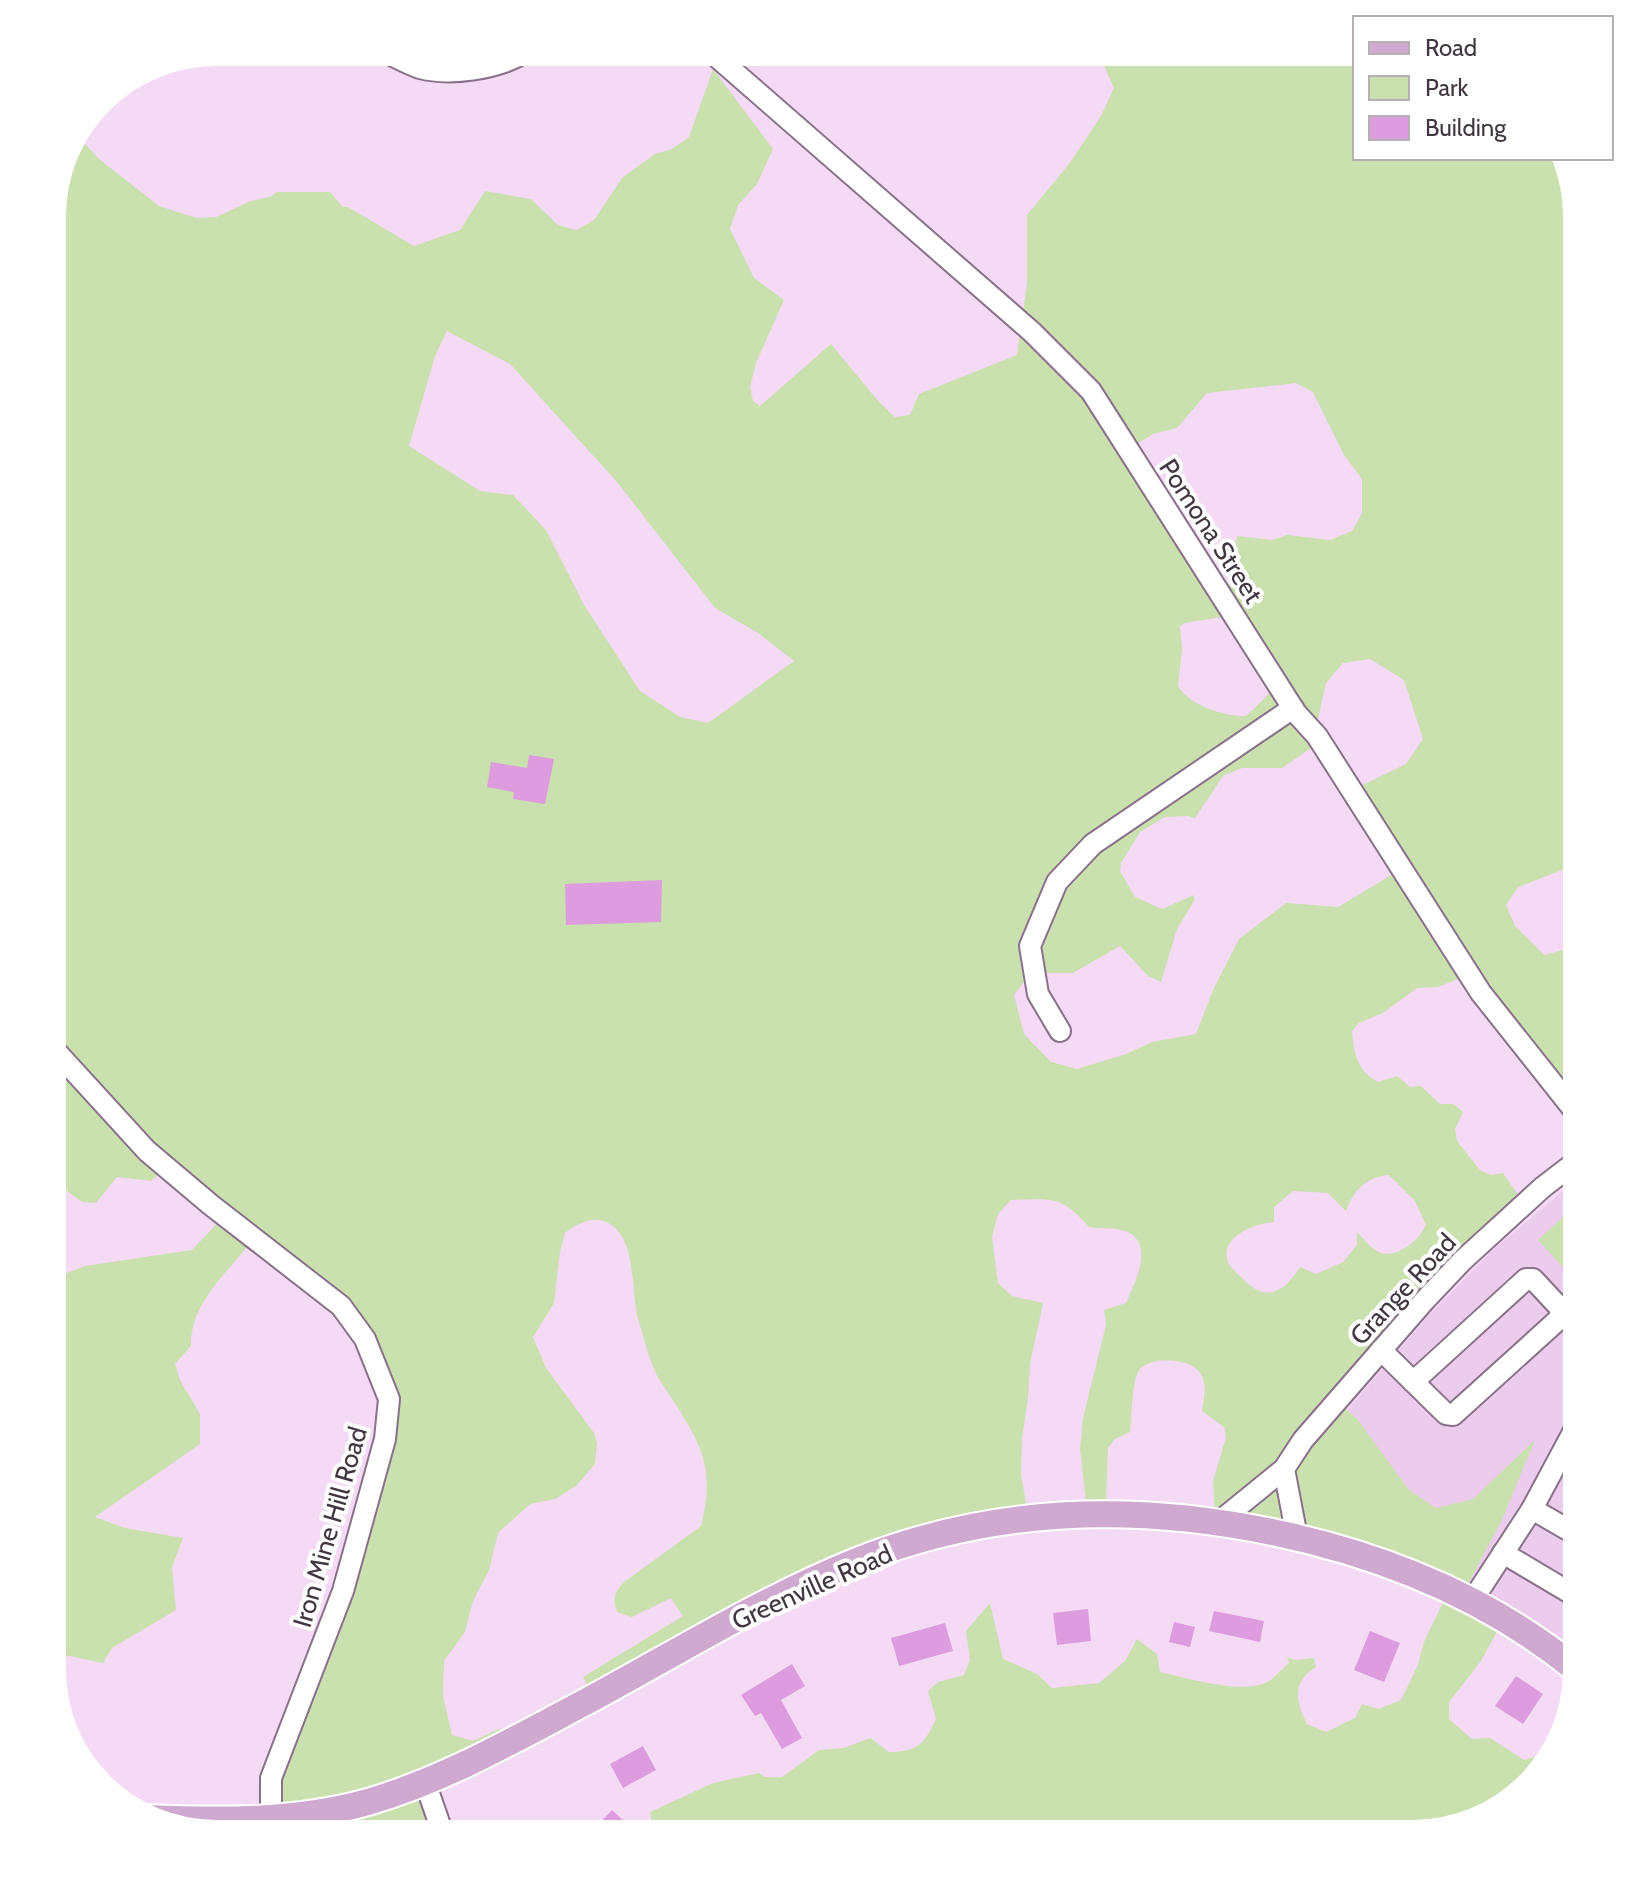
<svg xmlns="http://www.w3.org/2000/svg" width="1629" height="1886" viewBox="0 0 1629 1886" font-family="Cabin,sans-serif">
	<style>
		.built { fill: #ecccec }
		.green { fill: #cae0af; fill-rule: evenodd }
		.building { fill: #dd9cdd }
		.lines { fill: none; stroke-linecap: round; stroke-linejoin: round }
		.minor-casing { stroke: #897189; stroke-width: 24 }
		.major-casing { stroke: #fff; stroke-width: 30 }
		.minor { stroke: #fff; stroke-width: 20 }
		.major { stroke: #cfa9cf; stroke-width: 26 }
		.labels { text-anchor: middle; stroke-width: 8; stroke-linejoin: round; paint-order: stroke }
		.street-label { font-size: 26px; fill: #413641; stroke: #fff }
	</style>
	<rect width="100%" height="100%" fill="#f5daf5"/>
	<polygon class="built" points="1577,1179 1577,1655 1553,1635 1494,1598 1428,1565 1297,1468 1430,1314 1493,1250"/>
	<g class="green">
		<path d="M1098 52H1355V158H1558L1577 215V870L1570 867 1518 887 1506 905 1515 926 1544 955 1567 949 1577 943V1118L1465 976 1438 987 1417 988 1383 1013 1359 1023 1352 1031C1354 1054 1357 1071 1378 1082L1397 1076 1410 1087 1421 1086 1440 1104H1454L1463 1112 1455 1129 1457 1141 1480 1170 1491 1175 1503 1173 1523 1202 1338 1402 1358 1420 1409 1490 1436 1508 1473 1499 1535 1440 1501 1522 1461 1597 1502 1622 1481 1661 1449 1702V1719L1472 1739 1490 1738 1524 1760 1542 1755 1559 1727 1565 1723 1560 1743 1513 1800 1414 1834H647L653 1827 650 1812 713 1783 759 1773 765 1777H782L819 1750 844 1748 870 1738 889 1752C918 1752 925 1743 936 1719L928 1691 938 1682 964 1675 970 1660 966 1631 990 1603 1003 1659 1037 1674 1052 1688 1099 1683 1125 1661 1137 1639 1157 1654 1160 1672C1187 1678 1239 1694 1265 1683 1274 1680 1281 1669 1289 1663L1287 1657 1294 1660 1314 1658 1316 1667C1291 1682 1296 1702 1307 1724L1326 1732 1355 1718 1362 1704 1378 1709 1401 1700 1418 1665 1424 1642 1447 1594 1215 1520 1213 1481 1226 1438 1224 1427 1202 1411C1204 1398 1207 1386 1201 1374 1192 1358 1151 1355 1139 1370 1132 1380 1132 1418 1130 1432L1115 1439 1108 1448 1106 1505 1087 1512 1080 1449 1083 1418 1106 1325 1104 1310 1126 1303C1134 1284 1155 1246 1128 1232 1118 1227 1101 1229 1089 1227 1061 1195 1052 1199 1011 1200L998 1214 992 1237 998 1283 1012 1296 1043 1303 1030 1364 1028 1398 1022 1438 1021 1475 1028 1514 928 1539 593 1695 583 1677 683 1616 671 1598 632 1617 617 1612C612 1600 615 1591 624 1582L701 1526C714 1473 705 1450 676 1405 670 1395 662 1385 656 1374 649 1358 644 1339 639 1322 630 1295 638 1241 610 1224 594 1214 577 1224 565 1233L560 1252 554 1303 533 1337 546 1368 594 1433 597 1443 595 1464 577 1485 555 1499 530 1504 498 1533 489 1570 473 1601 465 1632 444 1661 443 1696 452 1735 473 1741 501 1728 491 1742 435 1779 441 1834H217V1821L266 1819 342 1593 387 1400 363 1338 252 1241C227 1273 190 1303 191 1346L175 1364 180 1380 200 1414V1444L95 1517 125 1528 183 1538 172 1567 176 1610 112 1648 103 1663 59 1654 52 1643V1267L64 1274 85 1266 192 1250 222 1218 165 1170 151 1181 117 1177 96 1203 82 1202 64 1189 52 1192V205L69 144 76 134 99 159 159 206 196 218 216 217 251 201 270 197 277 192H330L343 207H348L414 246 460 230 485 191 531 199 558 225 576 230 594 220 622 178 655 154 672 149 689 137 713 69 773 149 757 184 738 205 730 229 754 278 784 300 756 363 750 387 753 401 760 406 831 344 879 402 895 417 910 415 919 394 1017 355 1027 283V215L1069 164 1101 116 1114 88ZM447 331 510 364 617 482 715 608 758 633 794 661 708 723 680 717 640 691 584 605 546 530 513 495 480 491 409 446 435 356ZM1296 383 1313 392 1344 455 1362 479V513L1352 531 1330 540 1287 535 1272 540 1237 536 1233 555 1239 576 1215 592 1127 450 1153 434 1177 428 1207 393ZM1235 615 1273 690 1246 716C1222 716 1191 706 1178 686L1182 649 1180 626 1184 623ZM1370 659 1404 680 1423 739 1406 764 1350 791 1398 871 1338 907 1286 903 1239 939 1213 990 1196 1034 1152 1042 1126 1054 1077 1069 1051 1062 1024 1034 1014 995 1031 973H1073L1120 946 1148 976 1161 982 1177 929 1194 901V895L1162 909 1135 897 1120 871 1121 863 1140 832 1165 817 1188 816 1195 818 1223 776 1242 768H1282L1317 744 1314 737 1326 683 1343 663ZM1389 1175 1415 1201 1426 1225C1420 1236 1416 1241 1405 1248 1381 1262 1373 1249 1357 1232V1245L1343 1262 1316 1274 1300 1267C1285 1291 1268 1303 1245 1281 1240 1275 1230 1269 1228 1262 1218 1236 1257 1223 1274 1222V1207L1293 1191 1328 1193 1346 1211C1354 1190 1366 1177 1389 1175Z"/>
		<polygon points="1577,1204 1577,1283 1538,1240"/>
	</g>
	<g class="building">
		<polygon points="529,755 554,759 545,804 513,799 514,792 487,787 491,762 527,768"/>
		<polygon points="662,880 661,922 566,925 565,884"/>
		<polygon points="1088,1609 1091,1641 1057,1645 1053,1613"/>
		<polygon points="1214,1611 1264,1621 1260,1642 1209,1631"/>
		<polygon points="1174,1622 1195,1627 1190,1647 1169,1642"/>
		<polygon points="945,1623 953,1651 899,1666 891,1638"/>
		<polygon points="1370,1631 1400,1643 1384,1682 1354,1670"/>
		<polygon points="792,1664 805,1686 781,1700 802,1738 782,1749 761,1713 755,1716 741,1695"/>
		<polygon points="1516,1676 1543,1694 1523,1724 1495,1706"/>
		<polygon points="643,1746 656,1770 623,1788 610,1764"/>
		<polygon points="612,1810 629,1826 621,1834 608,1834 598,1825"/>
	</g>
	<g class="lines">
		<g class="minor-casing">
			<g id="minor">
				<path d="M385 52C396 57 408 64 420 68 450 76 499 69 525 52"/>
				<polyline points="715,52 718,58 1032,332 1091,391 1296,713 1317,736 1481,993 1577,1114"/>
				<polyline points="1060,1031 1038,994 1030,946 1057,882 1093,844 1293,708"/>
				<polyline points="52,1047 147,1151 211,1205 341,1306 365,1339 389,1399 385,1439 343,1591 271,1778 271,1818"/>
				<polyline points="1381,1350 1446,1414 1453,1415 1559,1319 1561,1309 1533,1279 1526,1279 1413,1382"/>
				<polyline points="1284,1469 1297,1537"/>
				<polyline points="1532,1509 1577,1425"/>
				<polyline points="1220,1521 1284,1469 1303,1440 1425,1300 1462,1261 1543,1187 1577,1161"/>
				<polyline points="1503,1553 1577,1597"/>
				<polyline points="1472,1601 1532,1509 1577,1535"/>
				<polyline points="425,1782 443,1834"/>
			</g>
		</g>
		<g class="major-casing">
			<path id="major" d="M147 1818C221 1821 296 1822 368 1802 447 1779 519 1737 591 1699 678 1652 765 1598 857 1561 992 1507 1131 1503 1272 1532 1383 1555 1489 1598 1577 1670"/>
		</g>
		<use href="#minor" class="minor"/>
		<use href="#major" class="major"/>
	</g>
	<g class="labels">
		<g class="street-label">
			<text transform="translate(1211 531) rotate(57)" y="9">Pomona Street</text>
			<text transform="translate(1403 1289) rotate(-47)" y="9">Grange Road</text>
			<text transform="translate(330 1527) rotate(-74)" y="9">Iron Mine Hill Road</text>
			<text transform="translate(812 1587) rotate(-24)" y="9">Greenville Road</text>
		</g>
	</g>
	<path d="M0 0H1629V1886H0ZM216 66H1413A150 150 0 0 1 1563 216V1670A150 150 0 0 1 1413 1820H216A150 150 0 0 1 66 1670V216A150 150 0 0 1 216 66Z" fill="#fff" fill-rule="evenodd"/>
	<rect x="1353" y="16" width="260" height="144" fill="#ffffff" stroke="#b3afb3" stroke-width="2"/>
	<rect x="1369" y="42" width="40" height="12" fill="#cfa9cf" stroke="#b3afb3" stroke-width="2"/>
	<text x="1425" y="56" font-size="24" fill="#413641">Road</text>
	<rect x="1369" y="76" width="40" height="24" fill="#cae0af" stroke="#b3afb3" stroke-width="2"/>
	<text x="1425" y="96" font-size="24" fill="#413641">Park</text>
	<rect x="1369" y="116" width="40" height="24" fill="#dd9cdd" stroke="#b3afb3" stroke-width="2"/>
	<text x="1425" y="136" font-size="24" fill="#413641">Building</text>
</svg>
